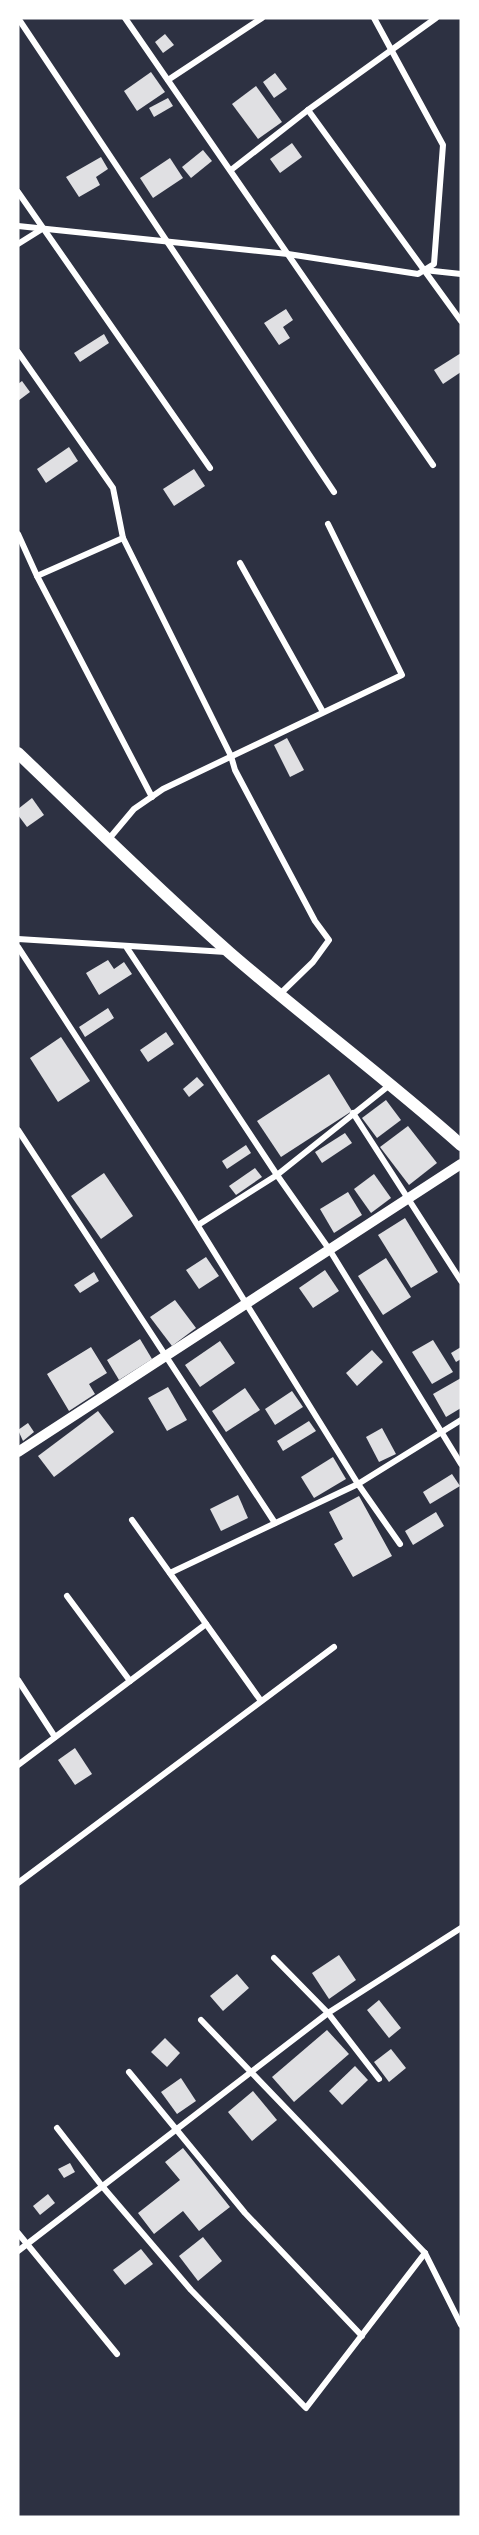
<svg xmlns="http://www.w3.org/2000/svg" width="479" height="2535" viewBox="0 0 479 2535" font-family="Signika,sans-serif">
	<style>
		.building { fill: #e0e0e3 }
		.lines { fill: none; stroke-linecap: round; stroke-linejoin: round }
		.minor { stroke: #fff; stroke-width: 6 }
		.tertiary { stroke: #fff; stroke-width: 10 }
		.secondary { stroke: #fff; stroke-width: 12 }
	</style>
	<rect width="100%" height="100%" fill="#2d3142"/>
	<g class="building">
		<polygon points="165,34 174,45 163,53 155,42"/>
		<polygon points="151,72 165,92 137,111 124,91"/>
		<polygon points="275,73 287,89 274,98 263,82"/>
		<polygon points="256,86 282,122 258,139 232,104"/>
		<polygon points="168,98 173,106 154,117 149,108"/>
		<polygon points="292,143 302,157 280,173 270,159"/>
		<polygon points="203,150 212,161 191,178 182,167"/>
		<polygon points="101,157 108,169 96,177 100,185 79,197 66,177"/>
		<polygon points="170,158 183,178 153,198 140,178"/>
		<polygon points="286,309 293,320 283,327 290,338 279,345 264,323"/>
		<polygon points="104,334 109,343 80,362 74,353"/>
		<polygon points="461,353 461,372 443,384 434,370"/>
		<polygon points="22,381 30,392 18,401 18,384"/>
		<polygon points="69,447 78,461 46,483 37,469"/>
		<polygon points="194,469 205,486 174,506 163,489"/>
		<polygon points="287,738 304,770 290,777 274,745"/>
		<polygon points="32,798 44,815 27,827 18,815 18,809"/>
		<polygon points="108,960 114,969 124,962 132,974 99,995 86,973"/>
		<polygon points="108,1008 114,1018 85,1037 79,1027"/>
		<polygon points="166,1032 174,1044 148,1062 140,1050"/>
		<polygon points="61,1037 90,1081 58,1102 30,1058"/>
		<polygon points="329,1074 352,1111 281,1157 257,1121"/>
		<polygon points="197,1077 204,1085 189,1097 183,1089"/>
		<polygon points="386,1100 401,1120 377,1138 362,1118"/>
		<polygon points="408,1126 437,1163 409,1185 380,1147"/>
		<polygon points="345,1133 352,1143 322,1163 315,1152"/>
		<polygon points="246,1145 251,1153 227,1169 222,1161"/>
		<polygon points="255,1168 262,1177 236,1195 229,1186"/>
		<polygon points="104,1173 133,1216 101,1239 71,1196"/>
		<polygon points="374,1174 391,1198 371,1213 354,1189"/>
		<polygon points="348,1192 362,1215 334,1233 320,1209"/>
		<polygon points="405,1218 438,1272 411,1288 378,1235"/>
		<polygon points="206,1257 219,1276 199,1289 186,1270"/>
		<polygon points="386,1258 411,1297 383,1315 358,1276"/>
		<polygon points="325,1270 339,1291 313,1308 299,1288"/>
		<polygon points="94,1272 99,1281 80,1293 74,1285"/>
		<polygon points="175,1300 196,1328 172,1346 150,1317"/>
		<polygon points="140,1339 152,1359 119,1380 107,1360"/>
		<polygon points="433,1340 453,1372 432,1384 412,1352"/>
		<polygon points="220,1341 235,1363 200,1387 185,1365"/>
		<polygon points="91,1347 107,1373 89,1384 95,1394 69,1411 47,1374"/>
		<polygon points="461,1347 461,1359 456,1362 451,1353"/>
		<polygon points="372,1350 383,1362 357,1386 346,1373"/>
		<polygon points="461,1378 461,1408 446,1417 433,1394"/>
		<polygon points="168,1387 187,1420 167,1431 148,1398"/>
		<polygon points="245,1388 260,1410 226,1432 212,1411"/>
		<polygon points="292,1391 303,1407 275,1425 265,1409"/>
		<polygon points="98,1411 114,1432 54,1477 38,1456"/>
		<polygon points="309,1421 316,1431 283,1451 277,1441"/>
		<polygon points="28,1423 34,1432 23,1441 18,1430"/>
		<polygon points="382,1428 396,1454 379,1462 366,1437"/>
		<polygon points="333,1457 346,1479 314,1498 301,1477"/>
		<polygon points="452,1474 460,1486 430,1504 423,1492"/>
		<polygon points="238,1495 248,1518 221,1531 210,1509"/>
		<polygon points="359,1496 392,1556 353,1577 334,1544 343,1539 329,1512"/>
		<polygon points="436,1512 444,1526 413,1545 405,1531"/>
		<polygon points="75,1748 92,1774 75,1785 58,1760"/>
		<polygon points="339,1955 356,1980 329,1999 312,1973"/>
		<polygon points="237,1974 249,1988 223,2011 210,1996"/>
		<polygon points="379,2000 401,2028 389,2038 367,2010"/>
		<polygon points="327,2030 349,2054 294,2102 272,2077"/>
		<polygon points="165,2038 180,2053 167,2067 151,2052"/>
		<polygon points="391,2049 406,2068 389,2082 374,2062"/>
		<polygon points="355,2066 368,2080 342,2105 329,2091"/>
		<polygon points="181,2078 196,2101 177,2114 161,2092"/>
		<polygon points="253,2091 277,2120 252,2141 228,2112"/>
		<polygon points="183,2148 230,2207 199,2231 183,2211 154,2234 138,2213 180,2180 165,2162"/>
		<polygon points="70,2163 75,2172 64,2178 58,2169"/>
		<polygon points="48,2194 55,2203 40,2215 33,2206"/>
		<polygon points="203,2237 222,2261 198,2281 179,2256"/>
		<polygon points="141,2249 153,2264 125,2285 113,2270"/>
	</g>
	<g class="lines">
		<g class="minor">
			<polyline points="18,18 334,492"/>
			<polyline points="125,18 433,465"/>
			<polyline points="168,80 262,18"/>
			<polyline points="308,110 461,321"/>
			<polyline points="231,170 308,110 436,18"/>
			<polyline points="18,192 210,468"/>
			<polyline points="18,226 288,254 418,274 434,264 443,145 374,18"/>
			<polyline points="18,244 42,229"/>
			<polyline points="424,270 461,274"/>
			<polyline points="18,352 113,488 123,538 231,756 235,770 315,921 329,940 313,962 280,994"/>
			<polyline points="18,534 37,576 152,797"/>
			<polyline points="240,563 323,712"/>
			<polyline points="37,576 123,538"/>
			<polyline points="108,840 134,809 163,789 402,675 328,524"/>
			<polyline points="18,939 226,952"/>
			<polyline points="18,947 180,1197 358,1484 400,1544"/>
			<polyline points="127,948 277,1175 391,1084"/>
			<polyline points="353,1113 461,1281"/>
			<polyline points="18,1130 275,1523"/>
			<polyline points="198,1225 277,1175 329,1249 461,1464"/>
			<polyline points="132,1520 261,1701"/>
			<polyline points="170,1573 358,1484 461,1420"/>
			<polyline points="67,1596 130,1681"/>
			<polyline points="18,1680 55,1737"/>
			<polyline points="18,1765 206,1624"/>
			<polyline points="18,1883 334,1647"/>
			<polyline points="274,1958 328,2013 379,2079"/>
			<polyline points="201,2020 425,2253 461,2325"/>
			<polyline points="129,2072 245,2213 362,2336"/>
			<polyline points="57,2128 102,2186 191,2290 306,2408 425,2253"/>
			<polyline points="18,2233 117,2354"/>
			<polyline points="18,2251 328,2013 461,1928"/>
		</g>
		<polyline class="tertiary" points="18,1452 461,1164"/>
		<path class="secondary" d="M18 753C88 820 157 889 230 953 305 1018 386 1078 461 1145"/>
	</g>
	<rect width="479" height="2535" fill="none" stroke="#ffffff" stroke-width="39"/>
</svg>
